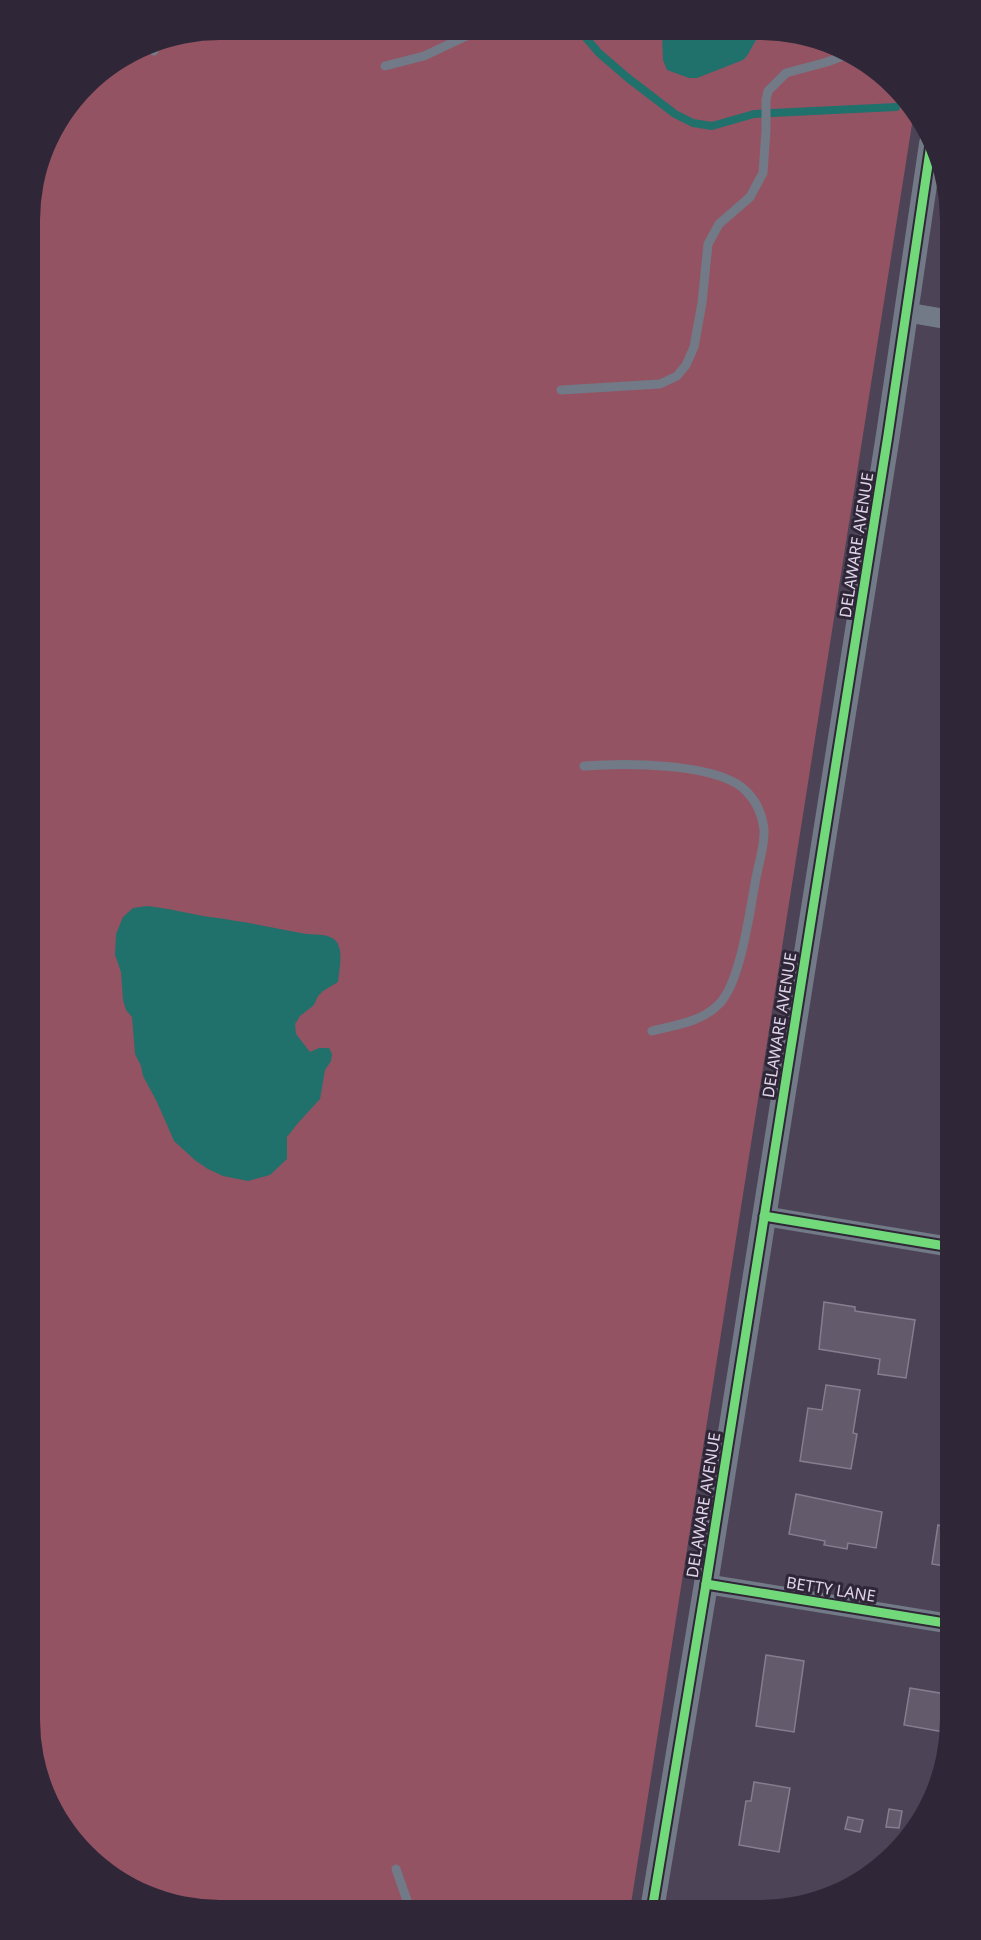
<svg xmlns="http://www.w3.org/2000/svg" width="981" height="1940" viewBox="0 0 981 1940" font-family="'Noto Sans',sans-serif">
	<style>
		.green { fill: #945362 }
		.water { fill: #20706c }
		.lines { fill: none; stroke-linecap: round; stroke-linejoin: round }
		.stream { stroke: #20706c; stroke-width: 8 }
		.building { fill: #635b6b; stroke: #867e8f; stroke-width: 1.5 }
		.service { stroke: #727a87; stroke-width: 9 }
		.minor { stroke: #727a87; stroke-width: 20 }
		.tertiary { stroke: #727a87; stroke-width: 24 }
		.cycleway-casing { stroke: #2f2737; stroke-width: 13 }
		.cycleway { stroke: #71d979; stroke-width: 9 }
		.labels { text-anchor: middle; stroke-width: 6; stroke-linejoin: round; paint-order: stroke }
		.street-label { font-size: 16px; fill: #e0d4eb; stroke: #2f2737 }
	</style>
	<rect width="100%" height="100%" fill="#4d4357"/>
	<polygon class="green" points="221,30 797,34 886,78 913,118 630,1910 195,1908 147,1895 95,1863 40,1780 30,1719 32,196 50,136 95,78 148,44"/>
	<g class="water">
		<polygon points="662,33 760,33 747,56 743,60 697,78 689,78 667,70 663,60"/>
		<path d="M147 906C169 908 189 914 210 917 241 921 270 927 301 933 312 936 328 932 336 941 344 951 339 970 338 982L323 991 318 996 314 1005 300 1016 295 1024 296 1034 310 1052 319 1048H329L332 1054 331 1061 325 1070 320 1099 298 1123 287 1137V1159L270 1175 248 1181 223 1176 208 1169 196 1161 174 1141 157 1102 143 1076 141 1066 135 1054 132 1017 126 1010 123 1000 121 972 115 955 116 934 123 917 133 908Z"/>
	</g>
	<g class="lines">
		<polyline class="stream" points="581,32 599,53 628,78 675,114 693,123 712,126 754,114 896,107"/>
	</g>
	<g class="building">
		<polygon points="824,1302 855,1307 855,1311 915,1320 906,1378 878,1374 880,1359 819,1349"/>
		<polygon points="826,1385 860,1390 853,1433 857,1434 851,1469 800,1461 808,1408 822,1410"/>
		<polygon points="796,1494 882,1512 876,1548 848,1543 847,1549 824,1545 825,1541 789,1534"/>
		<polygon points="938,1525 951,1528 951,1567 932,1564"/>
		<polygon points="766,1655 804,1661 794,1732 756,1726"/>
		<polygon points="910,1688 951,1695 950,1733 904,1725"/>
		<polygon points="754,1782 790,1788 779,1852 739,1845 746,1801 751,1801"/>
		<polygon points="889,1809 902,1811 899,1828 886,1827"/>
		<polygon points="848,1817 863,1820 860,1832 845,1829"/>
	</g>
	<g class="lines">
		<g class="service">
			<polyline points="154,51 155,43"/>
			<polyline points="385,66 424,56 475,32"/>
			<polyline points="561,390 660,384 677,376 686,365 694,347 702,303 708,244 719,224 750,197 763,173 766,130 766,100 768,91 786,73 827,62 843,56"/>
			<path d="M584 766C622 763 720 762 747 792 757 802 762 814 764 829 765 845 759 862 756 878 750 909 741 982 719 1004 702 1022 675 1025 652 1031"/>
			<polyline points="396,1869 410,1909"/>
		</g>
		<g class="minor">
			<polyline points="905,312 951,320"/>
			<polyline points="764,1216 951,1247"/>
			<polyline points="706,1584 951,1624"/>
		</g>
		<polyline class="tertiary" points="652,1910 706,1584 888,435 931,144"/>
		<g class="cycleway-casing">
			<g id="cycleway">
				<polyline points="764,1216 951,1247"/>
				<polyline points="706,1584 951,1624"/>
				<polyline points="652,1910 706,1584 888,435 931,144"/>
			</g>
		</g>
		<use href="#cycleway" class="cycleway"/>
	</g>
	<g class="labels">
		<g class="street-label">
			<text transform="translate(856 545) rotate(-81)" y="6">DELAWARE AVENUE</text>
			<text transform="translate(779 1025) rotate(-81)" y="6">DELAWARE AVENUE</text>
			<text transform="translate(703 1505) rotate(-81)" y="6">DELAWARE AVENUE</text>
			<text transform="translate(831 1589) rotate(9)" y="6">BETTY LANE</text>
		</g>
	</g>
	<path d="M0 0H981V1940H0ZM220 40H760A180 180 0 0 1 940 220V1720A180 180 0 0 1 760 1900H220A180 180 0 0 1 40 1720V220A180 180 0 0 1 220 40Z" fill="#2f2737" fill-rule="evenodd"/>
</svg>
